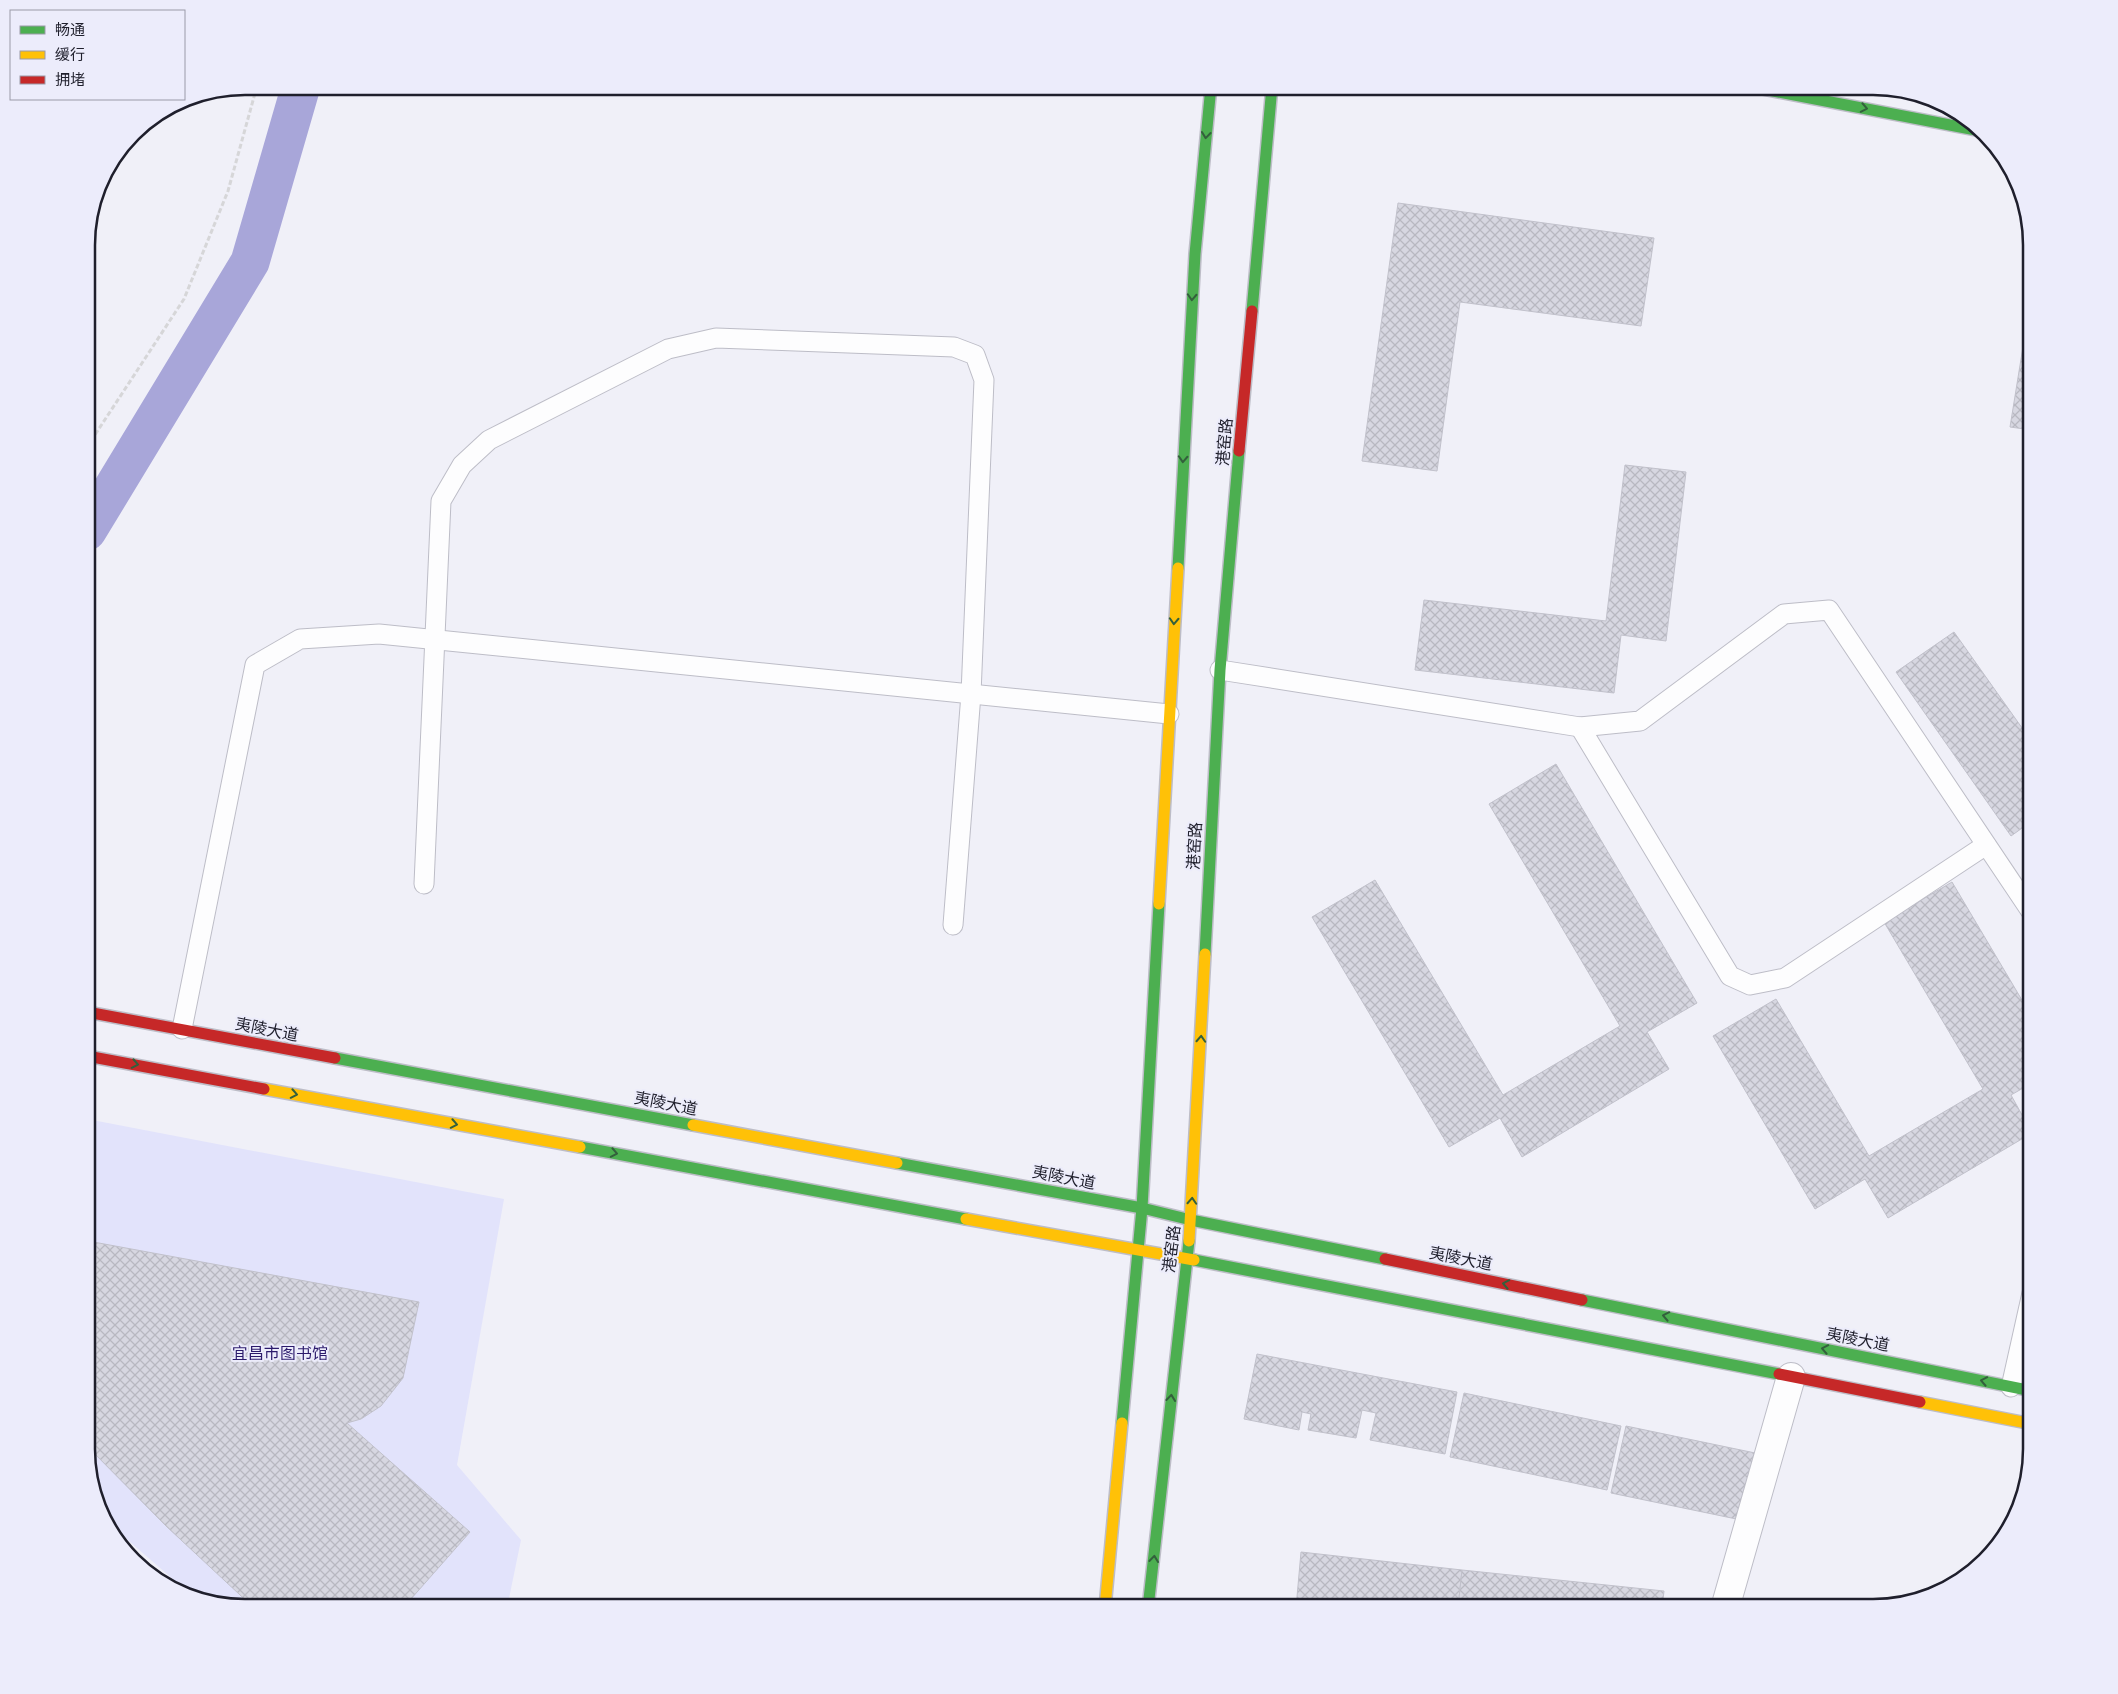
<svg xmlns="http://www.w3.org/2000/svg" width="2118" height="1694" viewBox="0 0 2118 1694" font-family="'Sofia Sans Condensed','Noto Sans SC',sans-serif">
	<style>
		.park { fill: #e2e3fb }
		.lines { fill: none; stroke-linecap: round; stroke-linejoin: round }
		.canal { stroke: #a8a6d9; stroke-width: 39 }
		.building { fill: url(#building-cross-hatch); stroke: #c1c1cb }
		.lane-casing { stroke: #bdbdc7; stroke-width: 21 }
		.street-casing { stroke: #bdbdc7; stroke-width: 30 }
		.fast-casing { stroke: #bdbdc7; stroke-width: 14 }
		.slow-casing { stroke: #bdbdc7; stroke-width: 14 }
		.jam-casing { stroke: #bdbdc7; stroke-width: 14 }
		.path { stroke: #d6d6d8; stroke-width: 3; stroke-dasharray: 5 2.5; stroke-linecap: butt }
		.lane { stroke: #fdfdfe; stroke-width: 19 }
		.street { stroke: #fdfdfe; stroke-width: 28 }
		.fast { stroke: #4caf50; stroke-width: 11 }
		.slow { stroke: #ffc107; stroke-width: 11 }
		.jam { stroke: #c62828; stroke-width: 11 }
		.oneway { stroke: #33603c }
		.labels { text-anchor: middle; stroke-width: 4; stroke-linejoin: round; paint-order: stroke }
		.street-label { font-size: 16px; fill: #1f1f2c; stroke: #ececfb }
		.park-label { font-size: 16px; fill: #2b1a6b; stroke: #ececfb }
		.rim { fill: none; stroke: #1f1f2c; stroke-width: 2.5 }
	</style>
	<defs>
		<pattern id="building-cross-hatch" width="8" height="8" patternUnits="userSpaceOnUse" patternTransform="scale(1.25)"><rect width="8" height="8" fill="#d7d7e1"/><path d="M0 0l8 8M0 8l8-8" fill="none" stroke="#b8b8c1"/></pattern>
	</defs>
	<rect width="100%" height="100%" fill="#f0f0f8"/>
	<polygon class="park" points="87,1119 504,1199 457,1465 521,1540 507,1608 245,1608 197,1600 107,1522 102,1515 87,1459"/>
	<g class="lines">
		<polyline class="canal" points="87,531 250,262 301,86"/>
	</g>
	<g class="building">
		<polygon points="1398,203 1654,238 1641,326 1460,302 1437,471 1362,461"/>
		<polygon points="2027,322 2032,322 2032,430 2010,427"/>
		<polygon points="1625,465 1686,472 1666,641 1621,635 1614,693 1415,670 1424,600 1606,621"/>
		<polygon points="1954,632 2032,742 2032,821 2011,836 1896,672"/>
		<polygon points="1556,764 1697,1003 1647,1032 1669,1069 1522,1157 1500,1118 1449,1147 1312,917 1375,880 1503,1095 1620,1026 1489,804"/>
		<polygon points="1952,882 2032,1017 2032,1083 2011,1095 2032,1133 1888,1218 1865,1179 1815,1209 1713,1036 1776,999 1869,1156 1983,1089 1884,922"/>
		<polygon points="88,1241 419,1302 403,1378 381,1406 361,1419 347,1423 470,1532 403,1608 254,1608 166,1526 87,1446 87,1417 90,1413 87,1411"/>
		<polygon points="1257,1354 1457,1392 1445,1454 1370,1440 1376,1413 1362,1410 1356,1438 1308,1430 1311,1414 1302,1412 1299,1430 1244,1419"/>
		<polygon points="1464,1393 1621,1426 1607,1490 1450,1457"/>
		<polygon points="1626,1426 1760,1454 1746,1521 1611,1493"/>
		<polygon points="1301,1552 1462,1570 1458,1608 1296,1608"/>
		<polygon points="1462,1570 1664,1591 1662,1608 1458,1608"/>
	</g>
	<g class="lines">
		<g class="lane-casing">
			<g id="lane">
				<polyline points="1220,670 1580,727 1640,721 1784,614 1829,610 2032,913"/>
				<polyline points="1580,727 1730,976 1750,985 1785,978 1986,845"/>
				<polyline points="424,884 441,501 462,465 489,440 668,349 716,338 954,347 975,355 984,380 971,694 953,925"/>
				<polyline points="182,1029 255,665 300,639 379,634 1169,714"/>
				<polyline points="2011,1387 2032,1293"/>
			</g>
		</g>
		<g class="street-casing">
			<polyline id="street" points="1725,1608 1791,1377"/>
		</g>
		<g class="fast-casing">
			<g id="fast">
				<polyline points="1747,86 1981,131"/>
				<polyline points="1252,311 1272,86"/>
				<polyline points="1178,568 1195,254 1211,86"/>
				<polyline points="1205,954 1220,670 1239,451"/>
				<polyline points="335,1058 693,1125"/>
				<polyline points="580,1147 966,1219"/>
				<polyline points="897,1163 1142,1208 1191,1220 1385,1259"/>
				<polyline points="1194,1260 1779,1374"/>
				<polyline points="1582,1300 2032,1391"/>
				<polyline points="1122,1423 1142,1208 1159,904"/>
				<polyline points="1148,1608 1189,1241"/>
			</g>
		</g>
		<g class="slow-casing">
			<g id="slow">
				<polyline points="1159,904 1178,568"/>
				<polyline points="264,1089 580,1147"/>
				<polyline points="693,1125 897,1163"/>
				<polyline points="966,1219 1194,1260"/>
				<polyline points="1189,1241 1205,954"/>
				<polyline points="1920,1402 2032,1424"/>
				<polyline points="1105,1608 1122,1423"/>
			</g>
		</g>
		<g class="jam-casing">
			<g id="jam">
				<polyline points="1239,451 1252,311"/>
				<polyline points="87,1012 335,1058"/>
				<polyline points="87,1056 264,1089"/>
				<polyline points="1385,1259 1582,1300"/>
				<polyline points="1779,1374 1920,1402"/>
			</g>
		</g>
		<polyline class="path" points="87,447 184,299 228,191 257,86"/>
		<use href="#lane" class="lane"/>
		<use href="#street" class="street"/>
		<use href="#fast" class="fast"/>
		<use href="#slow" class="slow"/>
		<use href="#jam" class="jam"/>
	</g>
	<defs><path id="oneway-chevron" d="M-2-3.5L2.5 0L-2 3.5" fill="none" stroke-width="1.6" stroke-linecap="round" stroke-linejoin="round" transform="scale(1.25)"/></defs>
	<g class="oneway">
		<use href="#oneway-chevron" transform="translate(1864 108) rotate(11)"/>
		<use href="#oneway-chevron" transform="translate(1206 135) rotate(96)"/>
		<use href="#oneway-chevron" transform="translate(1192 297) rotate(93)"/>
		<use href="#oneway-chevron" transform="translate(1183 459) rotate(93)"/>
		<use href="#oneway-chevron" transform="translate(1174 621) rotate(93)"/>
		<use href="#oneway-chevron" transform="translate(1201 1039) rotate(-87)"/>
		<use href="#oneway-chevron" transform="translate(135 1064) rotate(11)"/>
		<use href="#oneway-chevron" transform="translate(294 1094) rotate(11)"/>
		<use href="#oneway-chevron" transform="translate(454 1124) rotate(11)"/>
		<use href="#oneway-chevron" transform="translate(614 1153) rotate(11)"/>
		<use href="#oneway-chevron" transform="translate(1192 1201) rotate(-87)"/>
		<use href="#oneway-chevron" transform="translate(1506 1284) rotate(-169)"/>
		<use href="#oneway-chevron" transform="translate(1666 1316) rotate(-169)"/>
		<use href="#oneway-chevron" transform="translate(1825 1349) rotate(-169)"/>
		<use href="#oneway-chevron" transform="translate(1984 1381) rotate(-169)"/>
		<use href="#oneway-chevron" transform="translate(1171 1398) rotate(-84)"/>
		<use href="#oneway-chevron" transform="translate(1154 1559) rotate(-84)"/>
	</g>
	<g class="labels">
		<g class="street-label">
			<text transform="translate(1224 442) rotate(-85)" y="6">港窑路</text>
			<text transform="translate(1194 846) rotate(-87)" y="6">港窑路</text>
			<text transform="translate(267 1029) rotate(11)" y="6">夷陵大道</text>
			<text transform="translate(666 1103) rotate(11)" y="6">夷陵大道</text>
			<text transform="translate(1064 1177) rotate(11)" y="6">夷陵大道</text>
			<text transform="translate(1171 1249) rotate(-83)" y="6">港窑路</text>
			<text transform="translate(1461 1258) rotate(11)" y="6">夷陵大道</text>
			<text transform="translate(1858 1339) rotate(11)" y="6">夷陵大道</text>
		</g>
		<g class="park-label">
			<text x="280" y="1359">宜昌市图书馆</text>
		</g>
	</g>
	<path d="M0 0H2118V1694H0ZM245 95H1873A150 150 0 0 1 2023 245V1449A150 150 0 0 1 1873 1599H245A150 150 0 0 1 95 1449V245A150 150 0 0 1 245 95Z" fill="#ececfb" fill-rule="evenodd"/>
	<path class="rim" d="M245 95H1873A150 150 0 0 1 2023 245V1449A150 150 0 0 1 1873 1599H245A150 150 0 0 1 95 1449V245A150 150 0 0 1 245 95Z"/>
	<rect x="10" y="10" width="175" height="90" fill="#ececfb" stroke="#9a9aa8"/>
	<rect x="20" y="26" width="25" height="8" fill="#4caf50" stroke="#9a9aa8"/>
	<text x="55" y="35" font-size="15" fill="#1f1f2c">畅通</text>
	<rect x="20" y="51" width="25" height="8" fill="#ffc107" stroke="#9a9aa8"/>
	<text x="55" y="60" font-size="15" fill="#1f1f2c">缓行</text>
	<rect x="20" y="76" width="25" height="8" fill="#c62828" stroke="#9a9aa8"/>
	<text x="55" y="85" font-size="15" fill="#1f1f2c">拥堵</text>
</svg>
